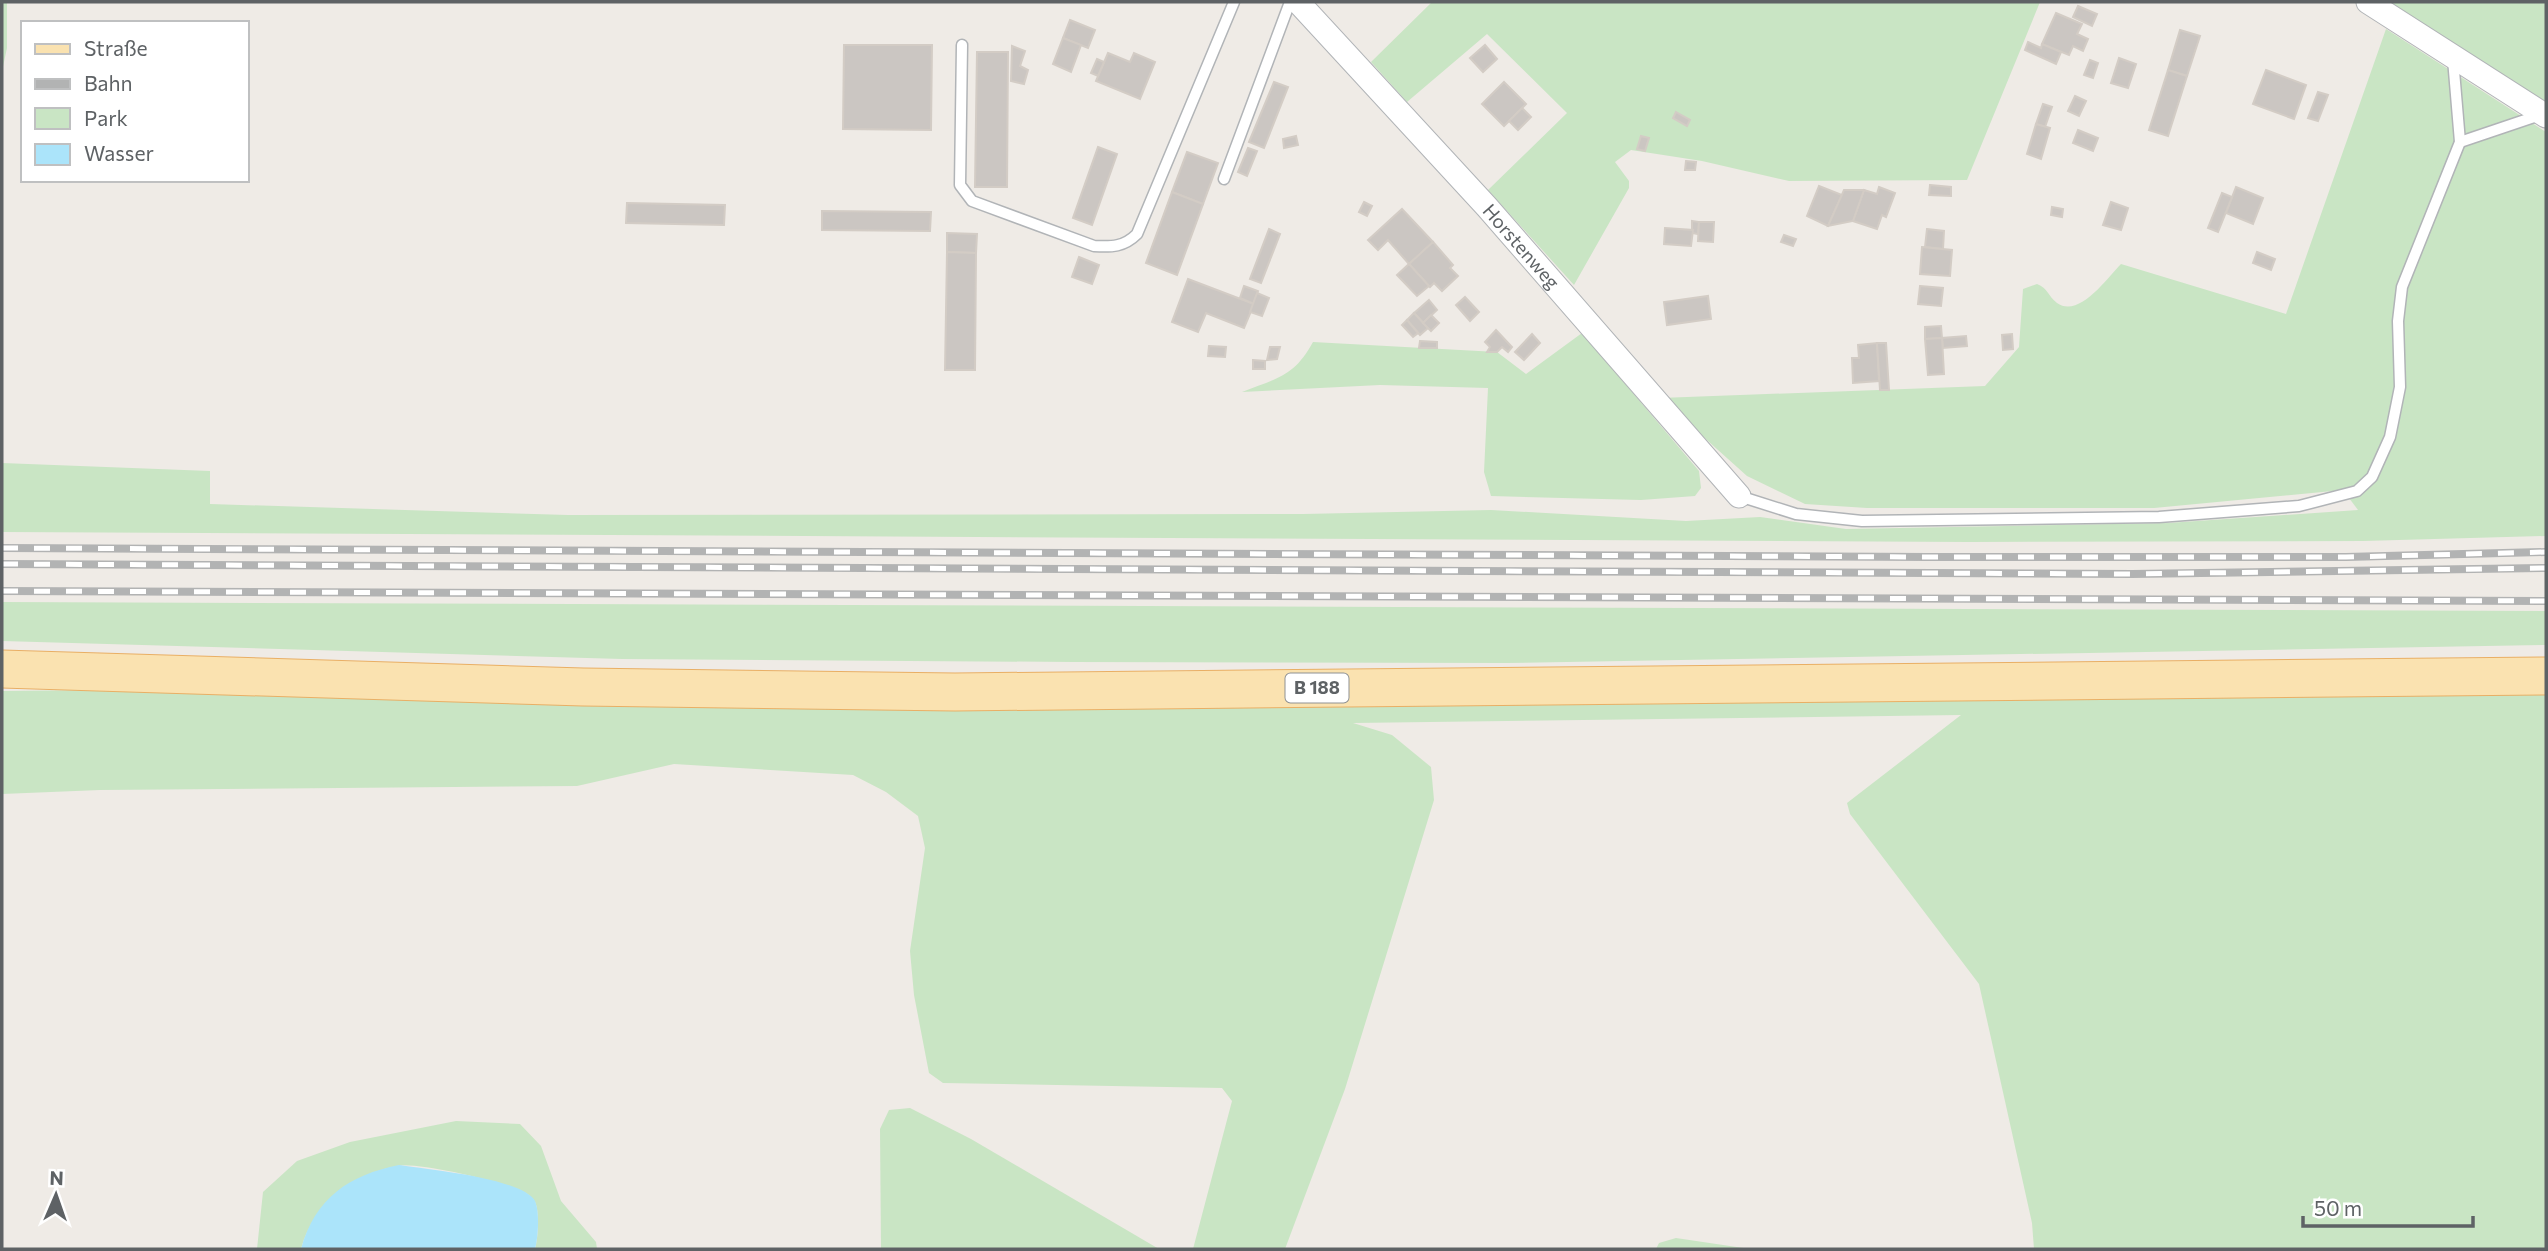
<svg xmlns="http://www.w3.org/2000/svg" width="2548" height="1251" viewBox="0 0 2548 1251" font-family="Commissioner,sans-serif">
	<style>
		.green { fill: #c9e5c4 }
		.water { fill: #abe4fa }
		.building { fill: #cbc6c2; stroke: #d3ccc5; stroke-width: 2 }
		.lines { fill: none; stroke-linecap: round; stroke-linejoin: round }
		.lane-casing { stroke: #b1b4b7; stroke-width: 13 }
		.street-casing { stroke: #b1b4b7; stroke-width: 25 }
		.primary-casing { stroke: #e9af65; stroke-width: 39 }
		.lane { stroke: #fff; stroke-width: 10 }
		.street { stroke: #fff; stroke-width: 23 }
		.primary { stroke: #fae2b0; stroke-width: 37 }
		.rail-casing { stroke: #b2b3b3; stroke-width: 8 }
		.rail { stroke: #fff; stroke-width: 5; stroke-dasharray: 16; stroke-linecap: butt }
		.labels { text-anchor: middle; stroke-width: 5; stroke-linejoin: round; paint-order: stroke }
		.shield { fill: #fff; stroke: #8e9193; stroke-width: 2 }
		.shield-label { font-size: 18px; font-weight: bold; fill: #5e6265 }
		.street-label { font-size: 19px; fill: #5e6265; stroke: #fff }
	</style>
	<rect width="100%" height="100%" fill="#efebe6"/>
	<g class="green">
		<polygon points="2,2 7,2 7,48 2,71"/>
		<polygon points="1432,2 2040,2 1967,180 1789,181 1702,161 1631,150 1615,162 1629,181 1629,188 1574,285 1488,190 1567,113 1487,34 1407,102 1371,62"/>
		<polygon points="2383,2 2546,2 2546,104"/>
		<path d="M2386 29 2546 132V536L2363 541 1969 542 2 532V463L210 471V504L568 515 1303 514 1491 510 1686 521 1760 517 1846 529 2168 523 2358 510 2343 490 2154 508H1867L1805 504 1747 476 1660 398 1985 386 2019 347 2023 289 2037 284C2048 288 2048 296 2057 303 2079 319 2108 277 2121 264L2286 314Z"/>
		<path d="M1582 333 1699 471 1701 488 1695 496 1641 500 1491 496 1484 472 1488 388 1380 385 1242 392C1277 378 1294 377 1313 342L1497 352 1526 374Z"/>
		<polygon points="2,602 2546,611 2546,645 1507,663 1074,662 622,659 2,641"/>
		<polygon points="192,689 2546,689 2546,1249 2034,1249 2032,1223 1979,984 1850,814 1847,803 1961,715 1353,723 1392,735 1431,767 1434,800 1345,1089 1285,1249 1193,1249 1232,1101 1222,1088 943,1083 929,1073 914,995 910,951 925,848 918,816 886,792 853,775 674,764 577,786 100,790 2,794 2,691"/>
		<polygon points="910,1108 971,1139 1159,1249 881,1249 880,1129 889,1110"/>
		<path d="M456 1121 520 1124 541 1146 561 1201 596 1242 597 1249H535C538 1238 540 1213 535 1202 529 1190 509 1187 497 1183 480 1177 413 1162 397 1166 351 1175 314 1203 301 1249H257L263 1192 297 1161 350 1142Z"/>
		<polygon points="1676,1238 1750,1249 1656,1249 1659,1243"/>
	</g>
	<path class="water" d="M399 1165C425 1169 522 1178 535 1201 540 1212 538 1238 535 1249H301C315 1198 349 1175 399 1165Z"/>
	<g class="building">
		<polygon points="2078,6 2097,14 2092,26 2073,17"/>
		<polygon points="2056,13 2082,24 2077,34 2088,39 2083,51 2073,46 2069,55 2042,44"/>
		<polygon points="1070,20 1095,30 1088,48 1063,38"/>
		<polygon points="2180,30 2200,36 2187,76 2168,70"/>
		<polygon points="1063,38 1081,45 1071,72 1053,64"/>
		<polygon points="2028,42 2041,48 2042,44 2061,52 2056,64 2025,50"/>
		<polygon points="844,45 932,45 931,130 843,129"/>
		<polygon points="1485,45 1497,59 1483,72 1470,58"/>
		<polygon points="1012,46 1025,51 1020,66 1028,70 1024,84 1011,81"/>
		<polygon points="977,52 1008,52 1007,187 975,187"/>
		<polygon points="1108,53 1130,62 1134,53 1155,62 1140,99 1096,81"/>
		<polygon points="2119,58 2136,64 2128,88 2111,83"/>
		<polygon points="1097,59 1104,62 1098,76 1091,73"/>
		<polygon points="2090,60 2098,63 2093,78 2084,75"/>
		<polygon points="2168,70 2187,76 2168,136 2149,130"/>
		<polygon points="2266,70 2306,85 2294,119 2253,104"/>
		<polygon points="1274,82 1288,87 1264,148 1249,142"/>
		<polygon points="1504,82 1526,104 1504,126 1482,104"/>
		<polygon points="2318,92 2328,95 2318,121 2308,118"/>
		<polygon points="2075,96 2086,101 2079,116 2068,111"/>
		<polygon points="2043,104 2052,107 2045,127 2036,124"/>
		<polygon points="1522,108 1531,117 1518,130 1509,121"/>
		<polygon points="1676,112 1690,120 1687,126 1673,118"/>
		<polygon points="2036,124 2050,128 2041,159 2027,154"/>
		<polygon points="2078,130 2098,138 2093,151 2073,143"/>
		<polygon points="1296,136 1298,145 1284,148 1283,139"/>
		<polygon points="1641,136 1649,138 1645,151 1637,149"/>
		<polygon points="1098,147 1117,154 1092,225 1073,218"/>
		<polygon points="1248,148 1257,151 1247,176 1238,172"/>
		<polygon points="1187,152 1218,163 1203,204 1172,192"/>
		<polygon points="1686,161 1696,162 1695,170 1685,170"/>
		<polygon points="1930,185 1951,187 1951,196 1929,195"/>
		<polygon points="1819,186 1842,195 1828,226 1807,216"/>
		<polygon points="1879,187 1895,193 1886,217 1882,215 1877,229 1853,221 1864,190 1877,194"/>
		<polygon points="2236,187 2263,198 2253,224 2226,213"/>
		<polygon points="1844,190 1864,190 1853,221 1828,226"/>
		<polygon points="1172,192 1203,204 1177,275 1146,263"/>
		<polygon points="2222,193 2232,197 2218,232 2208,228"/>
		<polygon points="1364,202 1372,206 1367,216 1359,212"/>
		<polygon points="2111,202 2128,208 2121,230 2103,225"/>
		<polygon points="627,203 725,205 724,225 626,223"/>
		<polygon points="2052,207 2063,209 2062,217 2051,215"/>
		<polygon points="1402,209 1433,242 1409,264 1388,240 1378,250 1368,240"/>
		<polygon points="822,211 931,212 930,231 822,230"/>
		<polygon points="1692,221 1699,222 1698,234 1692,233"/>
		<polygon points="1699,222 1714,222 1713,242 1698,241"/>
		<polygon points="1665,228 1693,230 1691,246 1664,244"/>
		<polygon points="1269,229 1280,234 1261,283 1250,279"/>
		<polygon points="1927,229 1944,231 1943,249 1925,247"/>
		<polygon points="947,233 977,234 976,253 947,252"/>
		<polygon points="1784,235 1796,239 1793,246 1781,242"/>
		<polygon points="1433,242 1453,265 1450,268 1458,276 1442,291 1434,283 1430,287 1409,264"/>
		<polygon points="1922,247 1952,250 1950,276 1920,274"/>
		<polygon points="947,252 976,253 975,370 945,370"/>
		<polygon points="2257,252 2275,259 2271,270 2253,263"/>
		<polygon points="1079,257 1099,265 1092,284 1072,277"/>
		<polygon points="1409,264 1429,286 1417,296 1397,275"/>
		<polygon points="1188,279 1254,304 1244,328 1206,313 1198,332 1172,322"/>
		<polygon points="1244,286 1258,291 1254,304 1240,298"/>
		<polygon points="1920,286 1943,288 1941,306 1918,304"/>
		<polygon points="1257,293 1269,298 1262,316 1250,312"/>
		<polygon points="1708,296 1711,319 1667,325 1664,302"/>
		<polygon points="1465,297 1479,312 1470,321 1456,305"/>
		<polygon points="1429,300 1437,310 1423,323 1414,313"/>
		<polygon points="1414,313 1428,328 1420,335 1407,320"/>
		<polygon points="1431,315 1439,323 1431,331 1423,323"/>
		<polygon points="1407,320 1418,333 1413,337 1402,325"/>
		<polygon points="1941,326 1942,338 1925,339 1925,327"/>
		<polygon points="1496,330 1512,347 1508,352 1502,347 1497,352 1487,352 1490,347 1485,342"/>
		<polygon points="1532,334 1540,343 1524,360 1515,352"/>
		<polygon points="2012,334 2013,349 2003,350 2002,335"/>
		<polygon points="1966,336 1967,346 1943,348 1942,338"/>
		<polygon points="1942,338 1944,374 1928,375 1925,339"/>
		<polygon points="1420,341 1437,342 1437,348 1419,348"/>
		<polygon points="1877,343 1879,381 1853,383 1852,358 1859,358 1858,345"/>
		<polygon points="1877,343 1886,343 1889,390 1880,390"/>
		<polygon points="1209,346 1226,347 1225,357 1208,356"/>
		<polygon points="1270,347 1280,347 1277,359 1267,360"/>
		<polygon points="1253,360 1265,361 1265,369 1253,369"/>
	</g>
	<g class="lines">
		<g class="lane-casing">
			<g id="lane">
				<path d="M962 45 960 185 972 201 1094 246C1112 247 1124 247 1137 234L1234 2"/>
				<polyline points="2460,142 2540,115"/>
				<polyline points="1224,179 1290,2"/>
				<polyline points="1739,496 1796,514 1862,521 2159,517 2299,506 2357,491 2372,477 2390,437 2400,387 2398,321 2402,287 2460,142 2453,59"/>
			</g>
		</g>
		<g class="street-casing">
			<g id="street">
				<path id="s1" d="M1298 2 1487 207 1739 496"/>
				<polyline points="2368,2 2546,116"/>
			</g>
		</g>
		<g class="primary-casing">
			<polyline id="primary" points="2,669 583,687 955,692 2546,676"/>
		</g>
		<use href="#lane" class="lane"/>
		<use href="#street" class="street"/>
		<use href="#primary" class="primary"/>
		<g class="rail-casing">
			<g id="rail">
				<polyline points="2,548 1928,557 2346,557 2546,552"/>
				<polyline points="2,564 2132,574 2546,568"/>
				<polyline points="2,591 2546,601"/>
			</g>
		</g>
		<use href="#rail" class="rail"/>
	</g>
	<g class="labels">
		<rect class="shield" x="1285.5" y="673.5" width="63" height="29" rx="5"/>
		<g class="shield-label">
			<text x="1317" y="694">B 188</text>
		</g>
		<g class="street-label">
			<text dy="7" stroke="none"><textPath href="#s1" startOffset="331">Horstenweg</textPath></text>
		</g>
	</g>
	<rect width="2548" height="1251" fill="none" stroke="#5e6265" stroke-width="7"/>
	<rect x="21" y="21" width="228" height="161" fill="#ffffff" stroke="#bfc0c1" stroke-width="2"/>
	<rect x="35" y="44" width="35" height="10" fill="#fae2b0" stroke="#bfc0c1" stroke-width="2"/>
	<text x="84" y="56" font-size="21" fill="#5e6265">Straße</text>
	<rect x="35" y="79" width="35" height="10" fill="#b2b3b3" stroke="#bfc0c1" stroke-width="2"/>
	<text x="84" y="91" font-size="21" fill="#5e6265">Bahn</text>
	<rect x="35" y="108" width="35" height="21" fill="#c9e5c4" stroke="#bfc0c1" stroke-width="2"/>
	<text x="84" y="126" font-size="21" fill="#5e6265">Park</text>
	<rect x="35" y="144" width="35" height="21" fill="#abe4fa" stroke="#bfc0c1" stroke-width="2"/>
	<text x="84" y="161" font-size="21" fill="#5e6265">Wasser</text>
	<g transform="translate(56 1195) rotate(2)" stroke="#ffffff" stroke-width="5" paint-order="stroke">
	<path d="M0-5L12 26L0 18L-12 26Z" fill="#5e6265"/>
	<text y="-10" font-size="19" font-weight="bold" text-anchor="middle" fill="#5e6265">N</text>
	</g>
	<path d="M2303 1216v10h170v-10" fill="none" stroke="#5e6265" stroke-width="3.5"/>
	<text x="2314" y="1216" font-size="21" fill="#5e6265" stroke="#ffffff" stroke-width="5" paint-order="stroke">50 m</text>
</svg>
